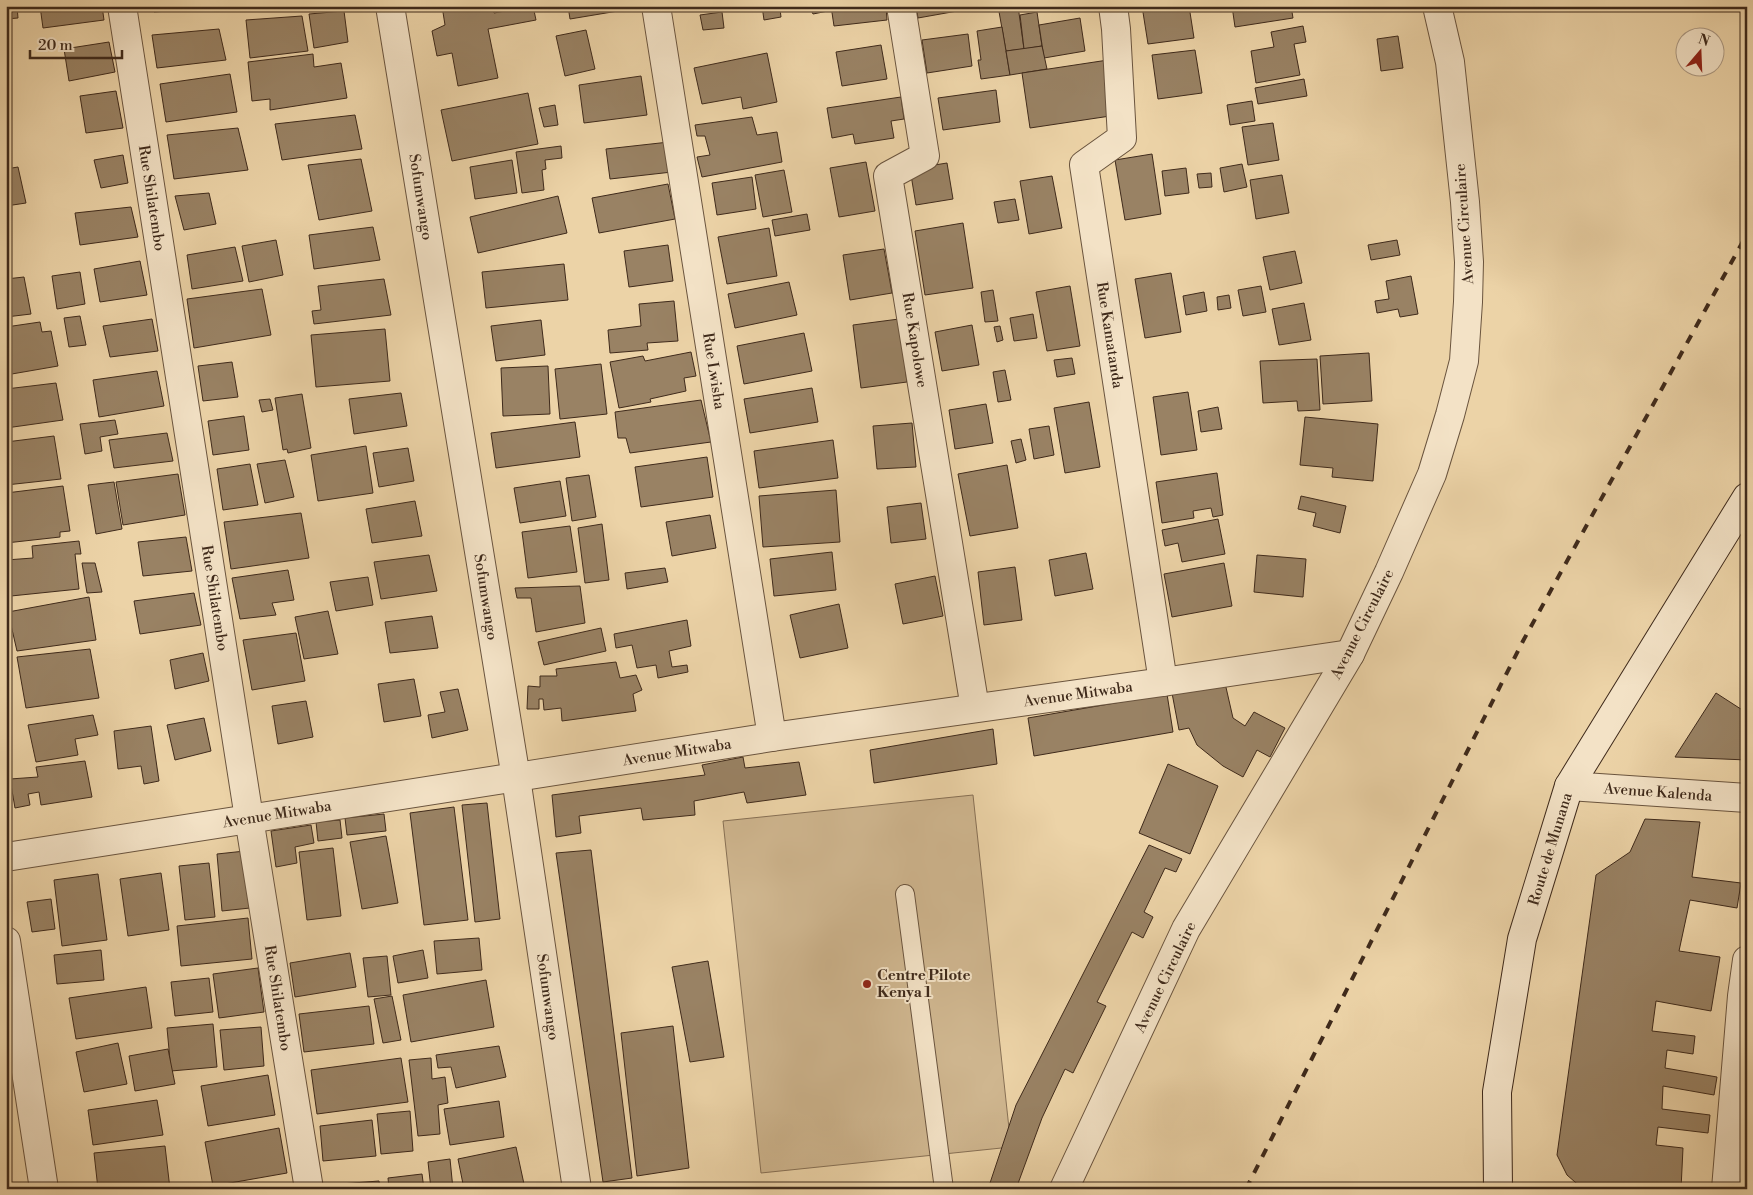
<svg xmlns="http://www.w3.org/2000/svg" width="1753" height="1195" viewBox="0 0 1753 1195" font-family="'Libre Bodoni',serif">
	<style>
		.green { fill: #cfb68f; stroke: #877055 }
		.building { fill: #998264; stroke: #3f2a1b }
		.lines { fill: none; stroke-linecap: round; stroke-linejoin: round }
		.service-casing { stroke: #6a543e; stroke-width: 20 }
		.minor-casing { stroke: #6a543e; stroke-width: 30 }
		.tertiary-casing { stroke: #6a543e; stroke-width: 30 }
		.secondary-casing { stroke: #3f2a1b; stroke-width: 30 }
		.service { stroke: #f3e2c6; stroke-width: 18 }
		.minor { stroke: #f3e2c6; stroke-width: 28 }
		.tertiary { stroke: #f3e2c6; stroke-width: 28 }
		.secondary { stroke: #f3e2c6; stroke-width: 28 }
		.rail { stroke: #3f2a1b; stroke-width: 4; stroke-dasharray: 9 9; stroke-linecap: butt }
		.poi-dot { fill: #8f2418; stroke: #f3e2c6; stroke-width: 2 }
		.labels { text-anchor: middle; stroke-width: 4; stroke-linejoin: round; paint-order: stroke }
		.street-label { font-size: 15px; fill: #3f2a1b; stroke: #f3e2c6 }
		.poi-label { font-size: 15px; font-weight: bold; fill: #3f2a1b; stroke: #f3e2c6; text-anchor: start }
	</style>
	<rect width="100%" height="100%" fill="#ecd3a7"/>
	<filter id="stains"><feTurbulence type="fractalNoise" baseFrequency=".004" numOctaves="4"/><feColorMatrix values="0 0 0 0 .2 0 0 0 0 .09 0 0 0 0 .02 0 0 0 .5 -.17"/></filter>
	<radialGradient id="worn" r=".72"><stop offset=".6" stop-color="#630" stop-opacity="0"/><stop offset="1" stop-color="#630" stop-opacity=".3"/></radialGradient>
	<polygon class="green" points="973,795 1011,1147 761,1173 723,821"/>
	<g class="building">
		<polygon points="6,6 17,6 18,18 6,19"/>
		<polygon points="40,6 102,6 104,20 43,28"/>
		<polygon points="153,6 194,6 195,9 154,12"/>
		<polygon points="442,6 493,6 494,13 533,6 536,20 488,29 498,78 458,86 452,53 437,56 432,31 445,25"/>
		<polygon points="568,6 617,6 618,11 570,19"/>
		<polygon points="762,6 800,6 780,9 781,17 764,20"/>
		<polygon points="809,6 827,6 828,11 813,14"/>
		<polygon points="831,6 886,6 887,20 834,26"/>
		<polygon points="916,6 962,6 963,10 918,18"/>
		<polygon points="998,6 1018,6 1024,49 1006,51"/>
		<polygon points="1142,6 1189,6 1194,38 1148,44"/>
		<polygon points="1232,6 1291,6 1293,18 1235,27"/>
		<polygon points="344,11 348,42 314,48 309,14"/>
		<polygon points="722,12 724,28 703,30 700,15"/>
		<polygon points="1037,12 1042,46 1024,49 1020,15"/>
		<polygon points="302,16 308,51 250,58 246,20"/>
		<polygon points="1080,18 1085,51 1044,58 1039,25"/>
		<polygon points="1303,26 1306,42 1294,44 1300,75 1256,83 1251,51 1274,47 1271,32"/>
		<polygon points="1002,27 1010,75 981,79 978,60 981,60 977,31"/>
		<polygon points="219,29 226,60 157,68 152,35"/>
		<polygon points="586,30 595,69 565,76 556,36"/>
		<polygon points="968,34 972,66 927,73 922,40"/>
		<polygon points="1398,36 1403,68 1381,71 1377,39"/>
		<polygon points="109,42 115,72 69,81 64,49"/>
		<polygon points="881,45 887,79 842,86 836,52"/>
		<polygon points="1042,46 1047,69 1010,75 1006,51"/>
		<polygon points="1195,50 1202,93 1158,99 1152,55"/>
		<polygon points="767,53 777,102 743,109 741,97 702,104 694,68"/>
		<polygon points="313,54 314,67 341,63 347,98 270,110 270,99 252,101 248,62"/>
		<polygon points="1108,60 1117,115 1030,128 1022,73"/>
		<polygon points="230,74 237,112 166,122 160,84"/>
		<polygon points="641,76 647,115 584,123 579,85"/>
		<polygon points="1304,79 1307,96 1258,104 1255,88"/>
		<polygon points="996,90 1000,122 943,130 938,98"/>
		<polygon points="116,91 123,128 86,133 80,96"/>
		<polygon points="528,93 538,144 452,161 441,110"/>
		<polygon points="901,97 904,119 891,121 894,138 855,144 853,134 832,138 827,108"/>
		<polygon points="1252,101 1255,121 1230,125 1227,105"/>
		<polygon points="555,105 558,125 544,127 539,108"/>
		<polygon points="355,115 362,149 282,160 275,124"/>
		<polygon points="752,117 757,135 777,132 782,162 702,177 697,157 710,155 705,136 697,136 695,125"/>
		<polygon points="1273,123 1279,160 1248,165 1242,127"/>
		<polygon points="238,128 248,170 174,179 167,135"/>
		<polygon points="669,142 672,172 610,179 606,149"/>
		<polygon points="561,146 562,158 545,160 546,169 542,170 544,190 522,193 516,152"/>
		<polygon points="1152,154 1161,214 1125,220 1115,160"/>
		<polygon points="123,155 128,183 101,188 94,160"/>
		<polygon points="361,159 372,211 319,220 308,165"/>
		<polygon points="512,160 517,193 475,199 470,167"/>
		<polygon points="866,162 875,211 839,217 830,168"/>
		<polygon points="947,163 953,199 916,205 910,169"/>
		<polygon points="1242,164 1247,187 1224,192 1220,168"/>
		<polygon points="18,167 26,203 6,206 6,169"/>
		<polygon points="1186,168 1189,193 1165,196 1162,171"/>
		<polygon points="784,170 792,212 763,217 755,175"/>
		<polygon points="1211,173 1212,187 1199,188 1197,174"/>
		<polygon points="1282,175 1289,213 1256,219 1250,180"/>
		<polygon points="1052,176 1062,228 1029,234 1020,181"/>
		<polygon points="752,177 756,209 717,215 712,183"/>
		<polygon points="668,184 675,219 599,233 592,198"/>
		<polygon points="209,193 216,224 184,230 175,196"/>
		<polygon points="558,196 567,233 478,253 470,217"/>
		<polygon points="1015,199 1019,220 998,223 994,202"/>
		<polygon points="131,207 138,237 80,245 75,213"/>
		<polygon points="807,214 810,230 775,236 772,220"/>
		<polygon points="963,223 973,288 925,295 915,231"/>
		<polygon points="373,227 380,260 314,269 309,235"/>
		<polygon points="769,228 777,276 727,284 718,237"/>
		<polygon points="276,240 283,275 249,282 242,246"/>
		<polygon points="1397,240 1400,255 1371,260 1368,245"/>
		<polygon points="668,245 673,281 629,287 624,251"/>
		<polygon points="235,247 243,281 192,289 187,255"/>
		<polygon points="884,249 892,293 850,300 843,255"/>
		<polygon points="1295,251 1302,283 1270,290 1263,257"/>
		<polygon points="140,261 147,295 100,302 94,269"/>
		<polygon points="564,264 568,300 486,308 482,272"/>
		<polygon points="80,272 85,304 57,309 52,276"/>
		<polygon points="1171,273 1181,332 1145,338 1135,279"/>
		<polygon points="1411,276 1418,314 1400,317 1398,309 1377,313 1375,301 1389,299 1386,281"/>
		<polygon points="24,277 31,314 6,317 6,279"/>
		<polygon points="384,279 391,315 314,324 312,311 321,310 318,286"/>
		<polygon points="789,282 797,315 735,328 728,294"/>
		<polygon points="1070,286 1080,346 1047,351 1036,292"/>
		<polygon points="1261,286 1266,312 1243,316 1238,290"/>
		<polygon points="262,289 271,335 194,348 187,299"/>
		<polygon points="993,290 998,321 985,322 981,292"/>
		<polygon points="1204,292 1207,311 1186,315 1183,296"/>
		<polygon points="1229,295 1231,308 1218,310 1217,297"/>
		<polygon points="674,301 678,341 647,343 648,350 610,353 608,330 641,326 639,304"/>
		<polygon points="1304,303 1311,340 1279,345 1272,309"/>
		<polygon points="1033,314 1037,338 1014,341 1010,318"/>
		<polygon points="80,316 86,345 69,347 64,318"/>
		<polygon points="152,319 158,351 110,357 103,326"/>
		<polygon points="899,319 907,382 861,388 853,325"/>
		<polygon points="541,320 545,355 496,361 491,326"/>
		<polygon points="40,322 42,332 51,331 58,366 6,375 6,327"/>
		<polygon points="972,325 979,365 942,371 935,332"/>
		<polygon points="1000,326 1003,340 997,342 994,327"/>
		<polygon points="385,329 390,381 316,387 311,335"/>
		<polygon points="804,333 812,371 744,384 737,346"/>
		<polygon points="691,352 696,376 684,378 686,391 650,399 651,402 619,408 610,362 643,356 645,361"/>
		<polygon points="1369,353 1372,401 1323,404 1320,356"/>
		<polygon points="1072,358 1075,374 1057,377 1054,360"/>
		<polygon points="1317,359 1320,410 1298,411 1297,401 1263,403 1260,361"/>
		<polygon points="232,362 238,397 203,401 198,366"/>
		<polygon points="601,364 607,414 560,419 555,369"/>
		<polygon points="548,366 550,414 503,416 501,368"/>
		<polygon points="1005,370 1011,400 998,402 993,372"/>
		<polygon points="157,371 164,406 99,417 93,380"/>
		<polygon points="56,383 63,420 6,428 6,389"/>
		<polygon points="812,388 818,422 750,433 744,399"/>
		<polygon points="1188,392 1197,450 1161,455 1153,397"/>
		<polygon points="401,393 407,426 354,434 349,399"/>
		<polygon points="302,394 311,448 288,453 287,449 283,450 275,398"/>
		<polygon points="270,399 273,410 262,412 259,400"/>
		<polygon points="701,400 711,442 630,453 626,438 618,438 615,412"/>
		<polygon points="1089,402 1100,467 1065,473 1054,408"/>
		<polygon points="986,404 993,443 955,449 949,410"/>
		<polygon points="1218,407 1222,429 1201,432 1198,411"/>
		<polygon points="244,416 249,450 213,455 208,421"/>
		<polygon points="1305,417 1378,424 1373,481 1332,477 1333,468 1300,465"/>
		<polygon points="115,420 118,434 100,437 102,451 85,454 80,424"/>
		<polygon points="575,422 580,457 496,468 491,433"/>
		<polygon points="912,423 916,467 877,469 873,426"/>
		<polygon points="1049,426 1054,455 1034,459 1029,429"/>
		<polygon points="167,433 173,461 114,468 109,440"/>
		<polygon points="54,436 61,479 6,485 6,442"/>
		<polygon points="1021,439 1026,460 1016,463 1011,441"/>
		<polygon points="833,440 838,478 759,488 754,451"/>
		<polygon points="366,446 373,493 318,501 311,455"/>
		<polygon points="408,448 414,481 379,487 373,453"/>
		<polygon points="707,457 713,497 641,507 635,467"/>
		<polygon points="285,460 294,497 265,503 257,464"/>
		<polygon points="250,464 258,505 223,510 217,469"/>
		<polygon points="1007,465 1018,528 970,536 958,474"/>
		<polygon points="1217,473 1223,515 1213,517 1211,508 1193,511 1194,518 1162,523 1156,482"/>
		<polygon points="178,474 185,515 123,525 116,482"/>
		<polygon points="589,475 596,517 572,521 566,478"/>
		<polygon points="560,481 566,516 520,523 514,488"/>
		<polygon points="114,482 122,529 96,534 88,485"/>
		<polygon points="63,486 70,531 60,532 60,537 6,543 6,493"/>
		<polygon points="836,490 840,542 763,547 759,496"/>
		<polygon points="1301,496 1346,506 1340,533 1313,526 1316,513 1298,509"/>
		<polygon points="415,501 422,536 372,543 366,509"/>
		<polygon points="921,503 926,539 891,543 887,507"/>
		<polygon points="301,513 309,558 231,569 224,522"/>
		<polygon points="710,515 716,548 672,556 666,522"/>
		<polygon points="1218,519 1225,554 1182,562 1178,543 1165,546 1162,530"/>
		<polygon points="602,524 609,580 585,583 578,528"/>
		<polygon points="570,526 577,572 528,578 522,532"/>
		<polygon points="186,537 192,571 143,576 138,542"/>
		<polygon points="79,541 81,554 75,554 79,589 11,596 6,560 33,558 32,546"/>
		<polygon points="832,552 836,590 774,596 770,559"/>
		<polygon points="1086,553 1093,589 1055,596 1049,560"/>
		<polygon points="429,555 437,591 381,599 374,562"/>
		<polygon points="1257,555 1306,559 1303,597 1254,592"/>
		<polygon points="82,563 95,563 102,592 87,593"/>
		<polygon points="1224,563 1232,606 1172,617 1164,574"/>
		<polygon points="1015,567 1022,620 984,625 978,572"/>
		<polygon points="665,568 668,582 627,589 625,573"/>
		<polygon points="288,570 294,600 272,603 276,615 240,619 232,578"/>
		<polygon points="935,576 943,616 903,624 895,584"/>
		<polygon points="368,577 373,605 336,611 330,582"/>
		<polygon points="580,586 585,623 536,632 531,598 517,598 515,588"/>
		<polygon points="194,593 201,625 140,634 134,601"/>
		<polygon points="89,597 96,640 17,651 8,612"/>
		<polygon points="839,604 848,648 800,658 790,615"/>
		<polygon points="328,611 338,654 304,659 295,617"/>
		<polygon points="432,616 438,648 390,653 385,622"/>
		<polygon points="687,620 691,646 669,651 672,667 687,665 688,672 658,678 656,665 637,668 632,645 616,648 614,634"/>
		<polygon points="601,628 606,651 544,665 538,642"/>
		<polygon points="296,633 305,681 252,690 243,640"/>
		<polygon points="90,649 99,698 26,708 17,657"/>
		<polygon points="203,653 209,681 175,689 170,660"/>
		<polygon points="616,662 620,678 636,675 642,690 633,694 636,711 562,721 561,708 544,710 543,699 539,699 539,709 527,709 528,686 540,687 540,676 557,676 556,669"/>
		<polygon points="414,679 421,716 384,722 378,684"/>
		<polygon points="1225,683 1233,718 1245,726 1254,712 1285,728 1270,757 1257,750 1243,777 1223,766 1197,745 1189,728 1179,730 1172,693"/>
		<polygon points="458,689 468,730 432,738 428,715 445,712 440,692"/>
		<polygon points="1716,693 1747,713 1747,760 1675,757"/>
		<polygon points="1167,694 1173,732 1034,756 1028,718"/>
		<polygon points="306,701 313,737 278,744 272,706"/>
		<polygon points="93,715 98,735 75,739 78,755 36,762 28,725"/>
		<polygon points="204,718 211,751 175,760 167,725"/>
		<polygon points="151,726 159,781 144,784 141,766 118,769 114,731"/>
		<polygon points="993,729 997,764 874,783 870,750"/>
		<polygon points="743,757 745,768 799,762 806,795 747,803 744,792 694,801 695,815 643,820 641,808 579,816 581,833 556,837 552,795 705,775 702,765"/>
		<polygon points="85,761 92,797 41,805 39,792 28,794 30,805 15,808 10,779 38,777 36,767"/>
		<polygon points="1168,764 1218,786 1190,854 1139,833"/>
		<polygon points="487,803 500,919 475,922 462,805"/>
		<polygon points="454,807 468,920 424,925 410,813"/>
		<polygon points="384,814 386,831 347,835 345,818"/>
		<polygon points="1645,819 1700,822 1692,877 1741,883 1737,908 1690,900 1679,951 1720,957 1711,1011 1656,1001 1652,1031 1695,1036 1693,1054 1667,1050 1665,1068 1717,1077 1714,1095 1663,1086 1662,1109 1710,1115 1708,1133 1658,1127 1656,1145 1683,1148 1681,1189 1583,1189 1567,1175 1557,1155 1596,875 1630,852"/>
		<polygon points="340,820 342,838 318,841 316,822"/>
		<polygon points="311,825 314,843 295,847 297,863 276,867 271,831"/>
		<polygon points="386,836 398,903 362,909 350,842"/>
		<polygon points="1149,845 1182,859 1176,872 1165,868 1144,912 1153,917 1143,938 1132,932 1097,1002 1106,1006 1073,1073 1065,1069 1042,1118 1016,1189 988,1189 1016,1105"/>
		<polygon points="333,848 341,916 307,920 299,852"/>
		<polygon points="591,850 632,1178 603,1182 556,853"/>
		<polygon points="245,851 250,908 222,911 217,854"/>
		<polygon points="209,863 215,917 185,920 179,866"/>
		<polygon points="161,873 169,930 128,936 120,879"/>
		<polygon points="98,874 107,940 62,946 54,880"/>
		<polygon points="51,899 55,929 32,932 27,902"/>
		<polygon points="248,918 252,959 181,966 177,926"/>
		<polygon points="479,938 482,970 437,974 434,941"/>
		<polygon points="101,950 104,980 57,984 54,955"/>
		<polygon points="423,950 428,978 398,983 393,956"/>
		<polygon points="350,953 356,987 295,997 290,963"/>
		<polygon points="387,956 391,995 368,997 363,958"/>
		<polygon points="708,961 724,1057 690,1062 672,967"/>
		<polygon points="258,968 264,1012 219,1018 213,974"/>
		<polygon points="209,978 213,1012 175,1016 171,982"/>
		<polygon points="486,980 494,1027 411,1042 403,995"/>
		<polygon points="146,987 152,1028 76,1039 69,998"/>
		<polygon points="392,996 401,1040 383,1043 374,999"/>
		<polygon points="369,1006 374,1044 304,1052 299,1014"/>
		<polygon points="213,1024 217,1067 171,1071 167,1028"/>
		<polygon points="673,1026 689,1168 637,1176 621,1033"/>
		<polygon points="261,1027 264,1066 224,1070 220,1030"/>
		<polygon points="118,1043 127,1084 84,1092 76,1052"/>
		<polygon points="499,1046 506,1077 456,1088 451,1067 438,1068 436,1055"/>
		<polygon points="168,1049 175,1084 135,1091 129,1056"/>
		<polygon points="401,1058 408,1102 317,1114 311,1070"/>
		<polygon points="431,1058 432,1079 445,1077 448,1103 438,1105 440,1134 418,1136 409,1060"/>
		<polygon points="268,1075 275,1115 208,1126 201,1086"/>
		<polygon points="1747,1086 1747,1167 1740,1166"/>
		<polygon points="157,1100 163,1135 93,1145 88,1110"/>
		<polygon points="499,1101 504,1137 450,1145 444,1109"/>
		<polygon points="410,1111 413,1151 381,1154 377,1114"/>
		<polygon points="372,1120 376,1156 323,1161 320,1126"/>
		<polygon points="279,1128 287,1173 213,1186 205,1142"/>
		<polygon points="165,1146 170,1189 98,1189 94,1153"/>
		<polygon points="516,1147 524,1184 501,1189 464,1189 458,1159"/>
		<polygon points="450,1159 453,1189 431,1189 428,1162"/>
		<polygon points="422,1174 424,1189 389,1189 388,1178"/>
		<polygon points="379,1181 380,1189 327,1189 327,1185"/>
		<polygon points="633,1184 634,1189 605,1189"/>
	</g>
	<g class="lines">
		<g class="service-casing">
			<polyline id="service" points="905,894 944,1189"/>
		</g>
		<g class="minor-casing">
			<g id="minor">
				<polyline points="122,6 249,818 309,1189"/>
				<polyline points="390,6 516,778 577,1189"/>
				<polyline points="656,6 772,737"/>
				<polyline points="901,6 925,156 888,176 973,696"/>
				<polyline points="1113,6 1116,29 1122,138 1084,165 1163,682"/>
				<polyline points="1569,786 1747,798"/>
				<polyline points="6,857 772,737 1163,682 1350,654"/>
				<polyline points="1726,1189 1742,996 1747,960"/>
			</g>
		</g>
		<g class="tertiary-casing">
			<g id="tertiary">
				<polyline points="6,941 44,1189"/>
				<polyline points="1064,1189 1186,929 1350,654 1389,572 1432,474 1450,415 1464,361 1468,302 1469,262 1465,202 1450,62 1437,6"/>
			</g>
		</g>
		<g class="secondary-casing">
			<polyline id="secondary" points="1498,1189 1497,1092 1522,939 1569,786 1747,497"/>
		</g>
		<use href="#service" class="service"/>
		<use href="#minor" class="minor"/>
		<use href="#tertiary" class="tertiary"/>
		<use href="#secondary" class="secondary"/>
		<polyline class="rail" points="1246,1189 1523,641 1747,234"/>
	</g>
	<circle class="poi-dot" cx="867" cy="984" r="5"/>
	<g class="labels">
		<g class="street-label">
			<text transform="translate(421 197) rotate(81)" y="5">Sofumwango</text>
			<text transform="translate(152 198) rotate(81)" y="5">Rue Shilatembo</text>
			<text transform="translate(1464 224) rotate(-94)" y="5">Avenue Circulaire</text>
			<text transform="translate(1110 335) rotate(81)" y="5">Rue Kamatanda</text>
			<text transform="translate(915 340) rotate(81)" y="5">Rue Kapolowe</text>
			<text transform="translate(714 371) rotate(81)" y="5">Rue Lwisha</text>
			<text transform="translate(486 597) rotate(81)" y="5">Sofumwango</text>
			<text transform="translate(215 598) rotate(81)" y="5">Rue Shilatembo</text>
			<text transform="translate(1362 624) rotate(-63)" y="5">Avenue Circulaire</text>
			<text transform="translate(1078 694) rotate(-8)" y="5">Avenue Mitwaba</text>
			<text transform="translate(677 752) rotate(-9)" y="5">Avenue Mitwaba</text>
			<text transform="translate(1658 792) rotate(4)" y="5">Avenue Kalenda</text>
			<text transform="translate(277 814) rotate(-9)" y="5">Avenue Mitwaba</text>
			<text transform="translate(1550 849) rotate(-73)" y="5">Route de Munana</text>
			<text transform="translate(1165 977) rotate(-64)" y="5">Avenue Circulaire</text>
			<text transform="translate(548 997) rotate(82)" y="5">Sofumwango</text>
			<text transform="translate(278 998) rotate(81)" y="5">Rue Shilatembo</text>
		</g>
		<g class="poi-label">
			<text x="877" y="980">Centre Pilote<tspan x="877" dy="17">Kenya 1</tspan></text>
		</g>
	</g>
	<rect width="1753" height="1195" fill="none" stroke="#ecd3a7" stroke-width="25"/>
	<rect x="8" y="8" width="1738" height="1180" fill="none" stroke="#3f2a1b" stroke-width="2.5"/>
	<rect x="12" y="12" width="1728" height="1170" fill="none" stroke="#3f2a1b"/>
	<g transform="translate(1700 52) rotate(19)"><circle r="24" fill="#f3e2c6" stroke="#ab9882"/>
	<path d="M0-4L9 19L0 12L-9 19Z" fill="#8f2418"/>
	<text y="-8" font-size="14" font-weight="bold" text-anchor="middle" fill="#3f2a1b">N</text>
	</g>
	<path d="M30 50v8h92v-8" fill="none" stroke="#3f2a1b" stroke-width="2.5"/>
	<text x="38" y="50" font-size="15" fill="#3f2a1b" stroke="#f3e2c6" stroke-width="4" paint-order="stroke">20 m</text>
	<rect width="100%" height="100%" filter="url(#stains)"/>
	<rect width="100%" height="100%" fill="url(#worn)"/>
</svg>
